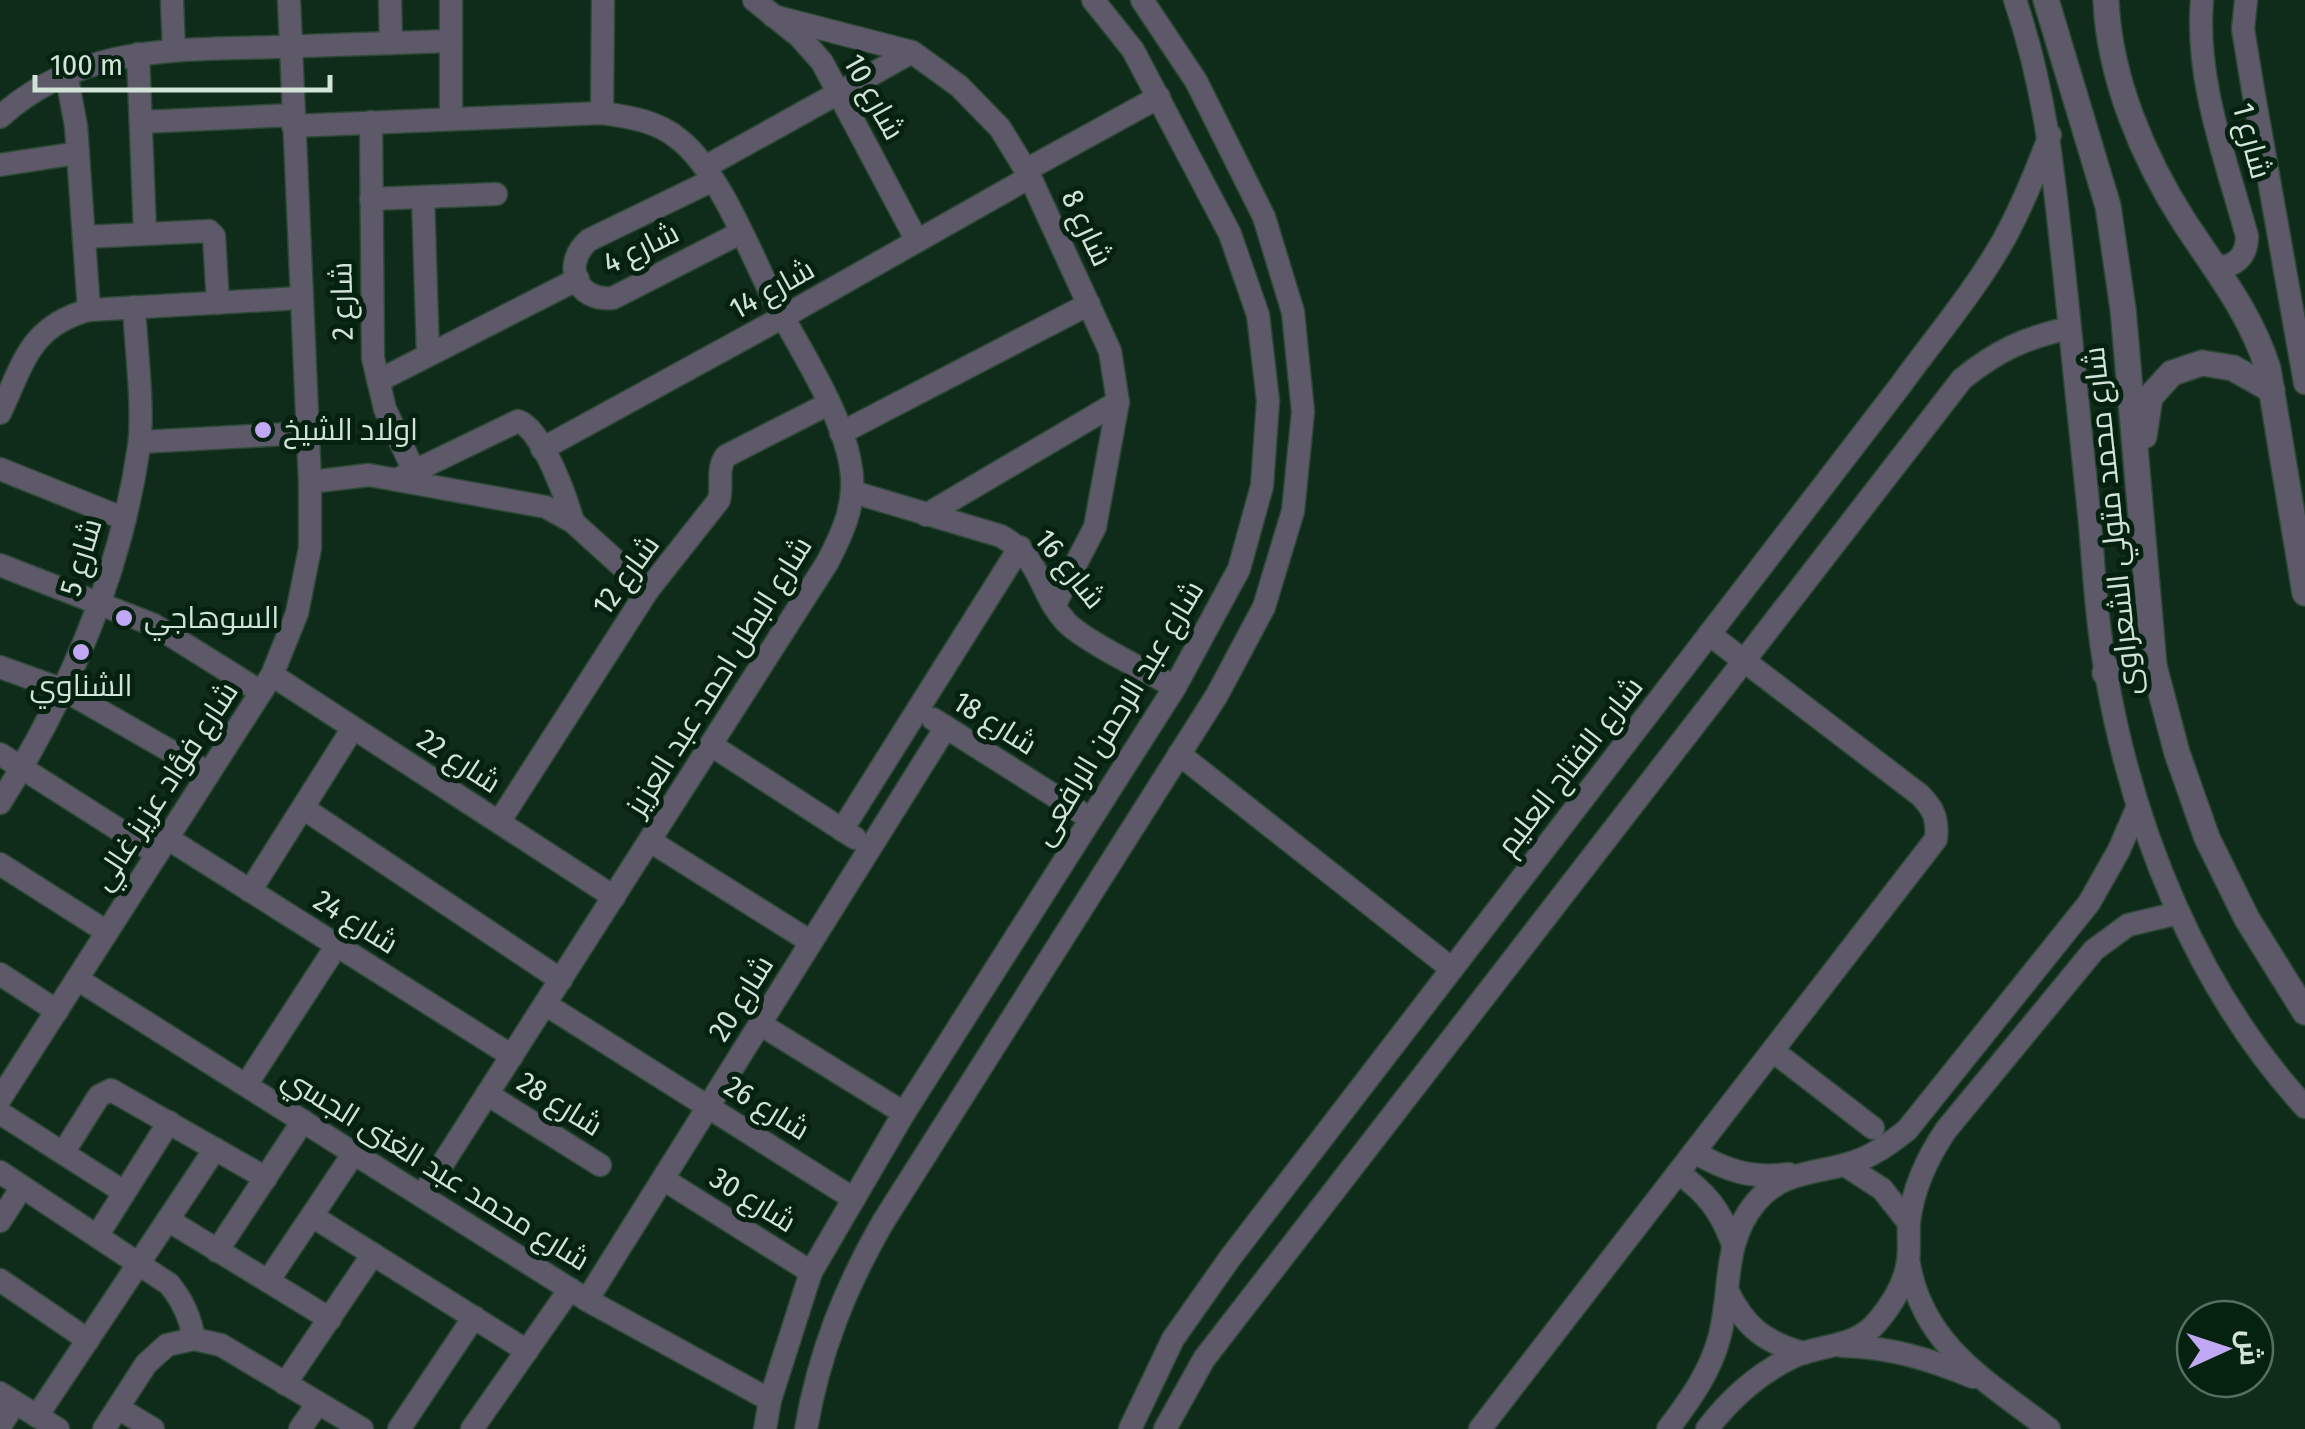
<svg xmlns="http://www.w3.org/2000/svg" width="2305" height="1429" viewBox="0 0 2305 1429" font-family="'Fira Sans Condensed',Cairo,sans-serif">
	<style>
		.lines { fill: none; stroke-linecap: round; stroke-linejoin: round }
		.minor-casing { stroke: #2e4837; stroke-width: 25 }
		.tertiary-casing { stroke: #2e4837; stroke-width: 28 }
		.minor { stroke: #5d5968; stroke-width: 22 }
		.tertiary { stroke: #5d5968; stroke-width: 25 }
		.poi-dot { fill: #c0a8f4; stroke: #052110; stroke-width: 4 }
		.labels { text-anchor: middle; stroke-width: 10; stroke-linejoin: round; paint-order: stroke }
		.street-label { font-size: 30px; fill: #d2e3d7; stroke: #052110 }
		.poi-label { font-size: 30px; fill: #d2e3d7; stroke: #052110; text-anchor: start }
	</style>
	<rect width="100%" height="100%" fill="#0f2b19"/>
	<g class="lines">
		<g class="minor-casing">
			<g id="minor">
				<polyline points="172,0 174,50"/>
				<polyline points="390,0 391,43"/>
				<polyline points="754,0 800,37 822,62 917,241"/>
				<path d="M2015 0C2048 97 2055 188 2066 290 2074 367 2082 445 2090 523 2094 572 2097 624 2106 673 2133 830 2197 989 2305 1107"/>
				<path d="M2202 0C2195 80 2226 160 2247 236 2247 256 2235 268 2215 267L2210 260"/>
				<polyline points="2246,0 2243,29 2253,90 2305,383"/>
				<polyline points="773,16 912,52 959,86 1000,128 1030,177 1110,351 1118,402 1095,527 1054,606"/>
				<polyline points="138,54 145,233"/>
				<polyline points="66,73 76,126 89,310"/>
				<polyline points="602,113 603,0"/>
				<path d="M0 117C80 45 174 50 275 47 334 45 393 43 451 41"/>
				<polyline points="451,119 451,0"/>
				<polyline points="141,122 293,115"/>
				<polyline points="371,122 373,358 385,409 414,471"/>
				<path d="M293 126 602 113C630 117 658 121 680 140 720 172 752 257 776 304 801 351 840 410 850 462 858 500 844 531 827 563L422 1196"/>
				<polyline points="0,165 78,153"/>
				<polyline points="705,167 912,52"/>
				<polyline points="1026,170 1159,97"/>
				<path d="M713 180 589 240C561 264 576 302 613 298L740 233"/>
				<polyline points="423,197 428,355"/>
				<polyline points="371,199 496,194"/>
				<polyline points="84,237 209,231 214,236 218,303"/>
				<polyline points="378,381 578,279"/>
				<path d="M0 413C24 362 30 326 89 310L301 298"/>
				<polyline points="841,433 1089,304"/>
				<polyline points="140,442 307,433"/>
				<polyline points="542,449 783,317 1030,177"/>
				<polyline points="0,469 125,519"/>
				<path d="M402 477 518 421C542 429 566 497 573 522"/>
				<polyline points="310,482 369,475 546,507 573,522 648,590"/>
				<path d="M853 492 1001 536C1044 561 1037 590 1066 622 1084 641 1149 672 1175 687"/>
				<polyline points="926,515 1118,402"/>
				<polyline points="0,565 154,625 261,692"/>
				<polyline points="0,667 64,690 209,773"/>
				<polyline points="272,675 614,897"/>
				<polyline points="933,719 1091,819"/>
				<polyline points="711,745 855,838"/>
				<polyline points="0,754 157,854"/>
				<polyline points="1179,754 1452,969"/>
				<path d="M0 803C68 695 121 573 139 446 144 409 136 347 134 307"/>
				<polyline points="303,808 561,980"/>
				<path d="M499 822 648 590 719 500C723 484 716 470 726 456L828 404"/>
				<polyline points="842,830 1020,547"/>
				<polyline points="167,838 512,1056"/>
				<polyline points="650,841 811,942"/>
				<polyline points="0,864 107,932"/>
				<polyline points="250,891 353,728"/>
				<polyline points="0,974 57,1011"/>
				<polyline points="77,979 587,1300 770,1400"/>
				<polyline points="545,1004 854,1199"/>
				<polyline points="760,1024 904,1113"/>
				<polyline points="1773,1051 1873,1128"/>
				<polyline points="246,1085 337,945"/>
				<polyline points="487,1094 600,1165"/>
				<polyline points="0,1099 272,675 297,613 310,548 310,482 289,0"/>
				<polyline points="0,1113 124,1192"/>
				<path d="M1694 1152C1727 1171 1751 1179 1789 1174"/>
				<polyline points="63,1153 99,1096 111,1090 266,1178"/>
				<polyline points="1845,1165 1882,1189 1909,1223"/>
				<path d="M0 1172 169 1284C183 1301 190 1317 194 1339"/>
				<path d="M1678 1173C1706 1192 1720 1210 1732 1242"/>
				<polyline points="663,1179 811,1272"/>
				<polyline points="312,1216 527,1351"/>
				<polyline points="168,1220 330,1319"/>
				<polyline points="0,1221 22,1187"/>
				<polyline points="97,1236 169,1122"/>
				<polyline points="217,1251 303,1121"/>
				<path d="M1909 1264C1923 1346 1988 1382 2049 1429"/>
				<polyline points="0,1280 88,1340"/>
				<polyline points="268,1281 354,1153"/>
				<path d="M1727 1290C1744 1326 1765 1343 1804 1353"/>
				<polyline points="587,1300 946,727"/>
				<path d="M1842 1346C1890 1347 1929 1359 1973 1377"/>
				<polyline points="285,1384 373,1254"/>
				<polyline points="0,1393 58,1429"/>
				<polyline points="118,1408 153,1429"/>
				<polyline points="37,1416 215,1149"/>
				<polyline points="0,1426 15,1403"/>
				<polyline points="104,1429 146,1364 167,1345 194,1339 221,1345 362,1429"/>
				<polyline points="300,1429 318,1403"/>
				<polyline points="399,1429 474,1317"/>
				<polyline points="472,1429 570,1289"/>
				<polyline points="765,1429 770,1400 811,1272 904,1113 1175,687 1239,569 1262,486 1268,401 1258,315 1230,234 1133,50 1093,0"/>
				<path d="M806 1429C819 1353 845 1288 883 1222L1217 695 1264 607 1293 511 1303 412 1293 312 1264 217 1196 81 1142 0"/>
				<path d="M1130 1429 1173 1339 1230 1258 1900 386C1934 339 1974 292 2003 241 2022 207 2036 172 2050 135"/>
				<path d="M1165 1429 1204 1359 1962 379C1998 350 2025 338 2069 328"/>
				<path d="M1480 1429 1936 839C1938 819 1934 809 1920 795L1709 634"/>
				<path d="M1668 1429C1690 1400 1711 1371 1720 1335 1732 1287 1722 1243 1756 1202 1781 1172 1813 1174 1847 1164 1870 1158 1888 1145 1907 1130L2089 903 2119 850 2138 806"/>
				<path d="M1707 1429C1730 1399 1760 1372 1795 1356 1823 1344 1856 1348 1878 1321 1893 1303 1905 1284 1908 1261 1910 1248 1908 1235 1909 1222 1913 1188 1927 1158 1946 1130L2094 950 2128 925 2179 913"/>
			</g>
		</g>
		<g class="tertiary-casing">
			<g id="tertiary">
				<polyline points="2046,0 2108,206 2123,309 2154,666 2177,753 2207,838 2247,919 2305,1012"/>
				<path d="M2106 0C2109 77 2143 158 2185 223 2216 270 2251 314 2268 369L2305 593"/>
				<polyline points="2144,436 2150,397 2172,373 2202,363 2233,368 2272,390"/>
				<polyline points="2105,673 2154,666"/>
			</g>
		</g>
		<use href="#minor" class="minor"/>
		<use href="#tertiary" class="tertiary"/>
	</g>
	<g class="poi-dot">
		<circle cx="263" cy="430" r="10"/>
		<circle cx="124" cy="618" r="10"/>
		<circle cx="81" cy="652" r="10"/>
	</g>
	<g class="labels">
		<g class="street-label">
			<text transform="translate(874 97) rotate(61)" y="10">شارع 10</text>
			<text transform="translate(2252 141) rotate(75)" y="10">شارع 1</text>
			<text transform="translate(1087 228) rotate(65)" y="10">شارع 8</text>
			<text transform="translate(641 248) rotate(-26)" y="10">شارع 4</text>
			<text transform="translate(772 289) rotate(-29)" y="10">شارع 14</text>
			<text transform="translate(342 301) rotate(-91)" y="10">شارع 2</text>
			<text transform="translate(2112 521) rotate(-96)" y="10">شارع محمد متولي الشعراوى</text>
			<text transform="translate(81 557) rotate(-73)" y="10">شارع 5</text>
			<text transform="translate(1070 569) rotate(51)" y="10">شارع 16</text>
			<text transform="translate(626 575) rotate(-54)" y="10">شارع 12</text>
			<text transform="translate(719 676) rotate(-58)" y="10">شارع البطل احمد عبد العزيز</text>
			<text transform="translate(1118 713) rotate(-59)" y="10">شارع عبد الرحمن الرافعى</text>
			<text transform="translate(995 723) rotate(32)" y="10">شارع 18</text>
			<text transform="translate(459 761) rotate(33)" y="10">شارع 22</text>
			<text transform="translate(1570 766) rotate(-52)" y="10">شارع الفتاح العليم</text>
			<text transform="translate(165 786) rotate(-57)" y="10">شارع فؤاد عزيز غالي</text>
			<text transform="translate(356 922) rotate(32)" y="10">شارع 24</text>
			<text transform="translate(741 998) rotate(-58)" y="10">شارع 20</text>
			<text transform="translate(560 1104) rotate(32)" y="10">شارع 28</text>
			<text transform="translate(767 1108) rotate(32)" y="10">شارع 26</text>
			<text transform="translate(436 1169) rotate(32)" y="10">شارع محمد عبد الغنى الجسي</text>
			<text transform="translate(753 1200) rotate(32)" y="10">شارع 30</text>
		</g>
		<g class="poi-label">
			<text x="283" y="440">اولاد الشيخ</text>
			<text x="144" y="628">السوهاجي</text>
			<text x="81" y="696" text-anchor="middle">الشناوي</text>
		</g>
	</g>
	<g transform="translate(2225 1349) rotate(87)"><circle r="48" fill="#052110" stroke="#576f60" stroke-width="2.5"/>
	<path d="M0-8L18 38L0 25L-18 38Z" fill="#c0a8f4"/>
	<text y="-15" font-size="28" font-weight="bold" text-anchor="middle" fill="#d2e3d7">ش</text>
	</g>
	<path d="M35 75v15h295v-15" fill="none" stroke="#d2e3d7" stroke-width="5"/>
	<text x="50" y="75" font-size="30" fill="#d2e3d7" stroke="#052110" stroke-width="8" paint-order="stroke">100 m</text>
</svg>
